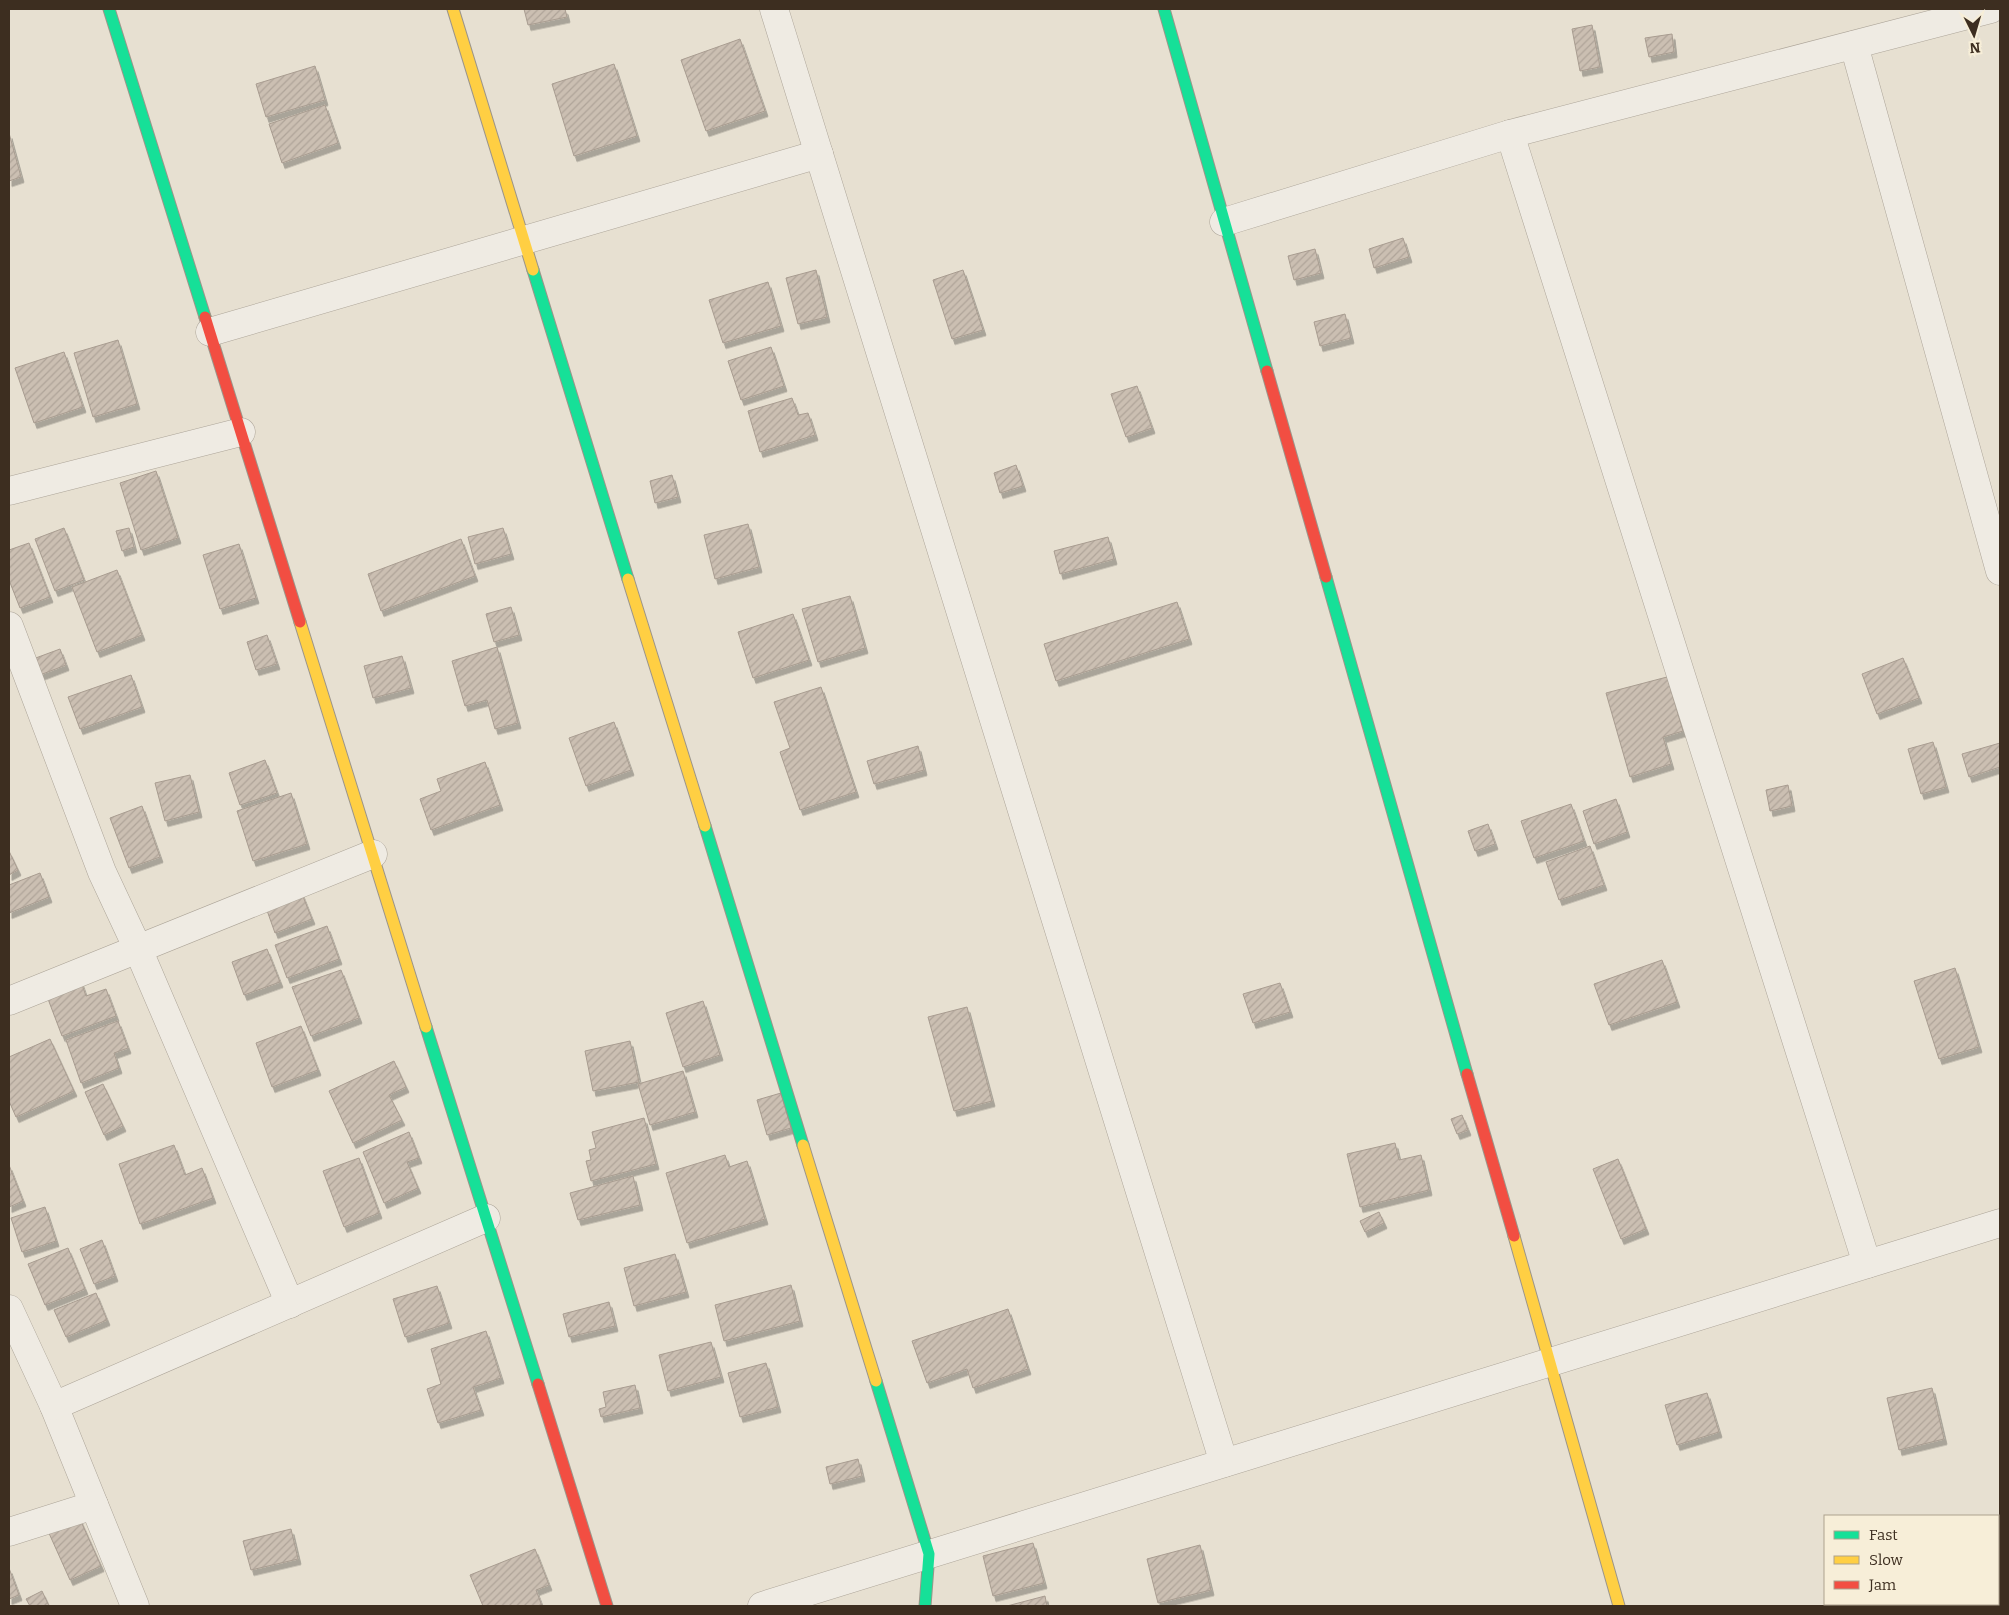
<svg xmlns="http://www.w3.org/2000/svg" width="2009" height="1615" viewBox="0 0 2009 1615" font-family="Bitter,serif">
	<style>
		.building { fill: url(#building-hatch); stroke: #a89c90; filter: url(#shadow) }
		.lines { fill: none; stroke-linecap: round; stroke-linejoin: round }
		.street-casing { stroke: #ada599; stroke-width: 29 }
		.fast-casing { stroke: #9c958a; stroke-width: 13 }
		.slow-casing { stroke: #9c958a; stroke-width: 13 }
		.jam-casing { stroke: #9c958a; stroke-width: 13 }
		.street { stroke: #efebe3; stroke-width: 28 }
		.fast { stroke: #16e098; stroke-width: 11 }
		.slow { stroke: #ffcf43; stroke-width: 11 }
		.jam { stroke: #f24e42; stroke-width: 11 }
	</style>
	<defs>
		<pattern id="building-hatch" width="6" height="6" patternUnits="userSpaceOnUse" patternTransform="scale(1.25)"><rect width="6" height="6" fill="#cbbfb2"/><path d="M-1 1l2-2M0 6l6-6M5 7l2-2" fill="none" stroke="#afa499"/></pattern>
		<filter id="shadow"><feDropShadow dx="3" dy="5.5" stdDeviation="0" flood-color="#0004"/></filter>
	</defs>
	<rect width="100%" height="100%" fill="#e7e0d1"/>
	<g class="building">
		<polygon points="524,9 565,9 567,17 528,25"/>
		<polygon points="1592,25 1600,67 1580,71 1572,29"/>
		<polygon points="1672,34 1674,52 1649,57 1645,38"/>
		<polygon points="740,39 765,111 706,131 681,60"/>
		<polygon points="614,64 637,136 574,156 552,84"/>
		<polygon points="315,66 325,100 266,117 256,84"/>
		<polygon points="325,105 338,143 282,163 269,124"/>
		<polygon points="9,133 21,177 9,181"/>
		<polygon points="1403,238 1409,257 1374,268 1369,249"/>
		<polygon points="1315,249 1321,273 1294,280 1288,256"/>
		<polygon points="816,270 827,317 798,324 786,278"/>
		<polygon points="963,270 983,330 952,339 933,280"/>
		<polygon points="768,282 781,326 723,343 709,300"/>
		<polygon points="1345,314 1351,338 1320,346 1314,322"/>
		<polygon points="118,340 137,404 93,417 74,353"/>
		<polygon points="771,347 784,386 741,400 728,361"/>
		<polygon points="64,352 83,407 34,423 15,368"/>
		<polygon points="1137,386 1152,428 1126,437 1111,394"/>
		<polygon points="792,398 798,415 808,413 815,435 760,452 748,411"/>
		<polygon points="1016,465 1023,486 1000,493 994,473"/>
		<polygon points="156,471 178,538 141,550 120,483"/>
		<polygon points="672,475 678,497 655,503 650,481"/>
		<polygon points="748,524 759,567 715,579 704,535"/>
		<polygon points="64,528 84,580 55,591 35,539"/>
		<polygon points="129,528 134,547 122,551 116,531"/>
		<polygon points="503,528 511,554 475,564 468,537"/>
		<polygon points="1108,537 1114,559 1060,574 1054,551"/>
		<polygon points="461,539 475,576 381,611 368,574"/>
		<polygon points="29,543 50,597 20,608 9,580 9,550"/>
		<polygon points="239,544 256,598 220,609 203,555"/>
		<polygon points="117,570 142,635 97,652 72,587"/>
		<polygon points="850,596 865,648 818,662 802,609"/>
		<polygon points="1177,602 1189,639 1056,681 1044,644"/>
		<polygon points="511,607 519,635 494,642 486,614"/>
		<polygon points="793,614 809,660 753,678 738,632"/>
		<polygon points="267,635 277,664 256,670 247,642"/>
		<polygon points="497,647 518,723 495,729 487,700 465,706 452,661"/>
		<polygon points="60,649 66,665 40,675 33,659"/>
		<polygon points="402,656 411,688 373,698 364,666"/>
		<polygon points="1903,658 1919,698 1877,714 1862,674"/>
		<polygon points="131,675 142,707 80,729 68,697"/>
		<polygon points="1667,677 1683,731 1663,737 1671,764 1630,777 1606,693"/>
		<polygon points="821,687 856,792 800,810 780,752 790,748 774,702"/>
		<polygon points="614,722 631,770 586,786 569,738"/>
		<polygon points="1933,742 1946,787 1921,794 1908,749"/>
		<polygon points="2000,743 2000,767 1969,777 1962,754"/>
		<polygon points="918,746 924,770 874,784 867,761"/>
		<polygon points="265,760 277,793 240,805 229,773"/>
		<polygon points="485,762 500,805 431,830 420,799 441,791 437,779"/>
		<polygon points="190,775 199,812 165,821 155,783"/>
		<polygon points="1788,785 1792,806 1770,811 1766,790"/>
		<polygon points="291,793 307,844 253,861 237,811"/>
		<polygon points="1616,799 1627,832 1594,844 1583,811"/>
		<polygon points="1571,804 1584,841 1534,858 1521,821"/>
		<polygon points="142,806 160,857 129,868 110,818"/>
		<polygon points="1488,824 1495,844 1475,851 1468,831"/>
		<polygon points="1590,846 1604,885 1559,900 1546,862"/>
		<polygon points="9,851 18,870 9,875"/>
		<polygon points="40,873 49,897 9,913 9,885"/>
		<polygon points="300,889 312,919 275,933 264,902"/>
		<polygon points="327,926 339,959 287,978 275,945"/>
		<polygon points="267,949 280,982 244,995 232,962"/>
		<polygon points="1662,960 1677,1002 1609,1025 1594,984"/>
		<polygon points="1955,968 1979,1047 1939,1059 1914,981"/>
		<polygon points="341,970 359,1018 311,1036 292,987"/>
		<polygon points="80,979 86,996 106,989 116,1016 62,1036 45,991"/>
		<polygon points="1280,983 1290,1012 1253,1023 1243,994"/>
		<polygon points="703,1001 720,1055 683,1067 666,1013"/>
		<polygon points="967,1007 992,1101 954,1111 928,1017"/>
		<polygon points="118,1021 128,1048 114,1053 119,1068 81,1083 66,1040"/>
		<polygon points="301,1026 318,1070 272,1087 256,1043"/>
		<polygon points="50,1039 74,1091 16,1117 9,1101 9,1057"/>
		<polygon points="630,1041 639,1082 593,1091 585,1051"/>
		<polygon points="394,1061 406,1087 389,1095 402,1120 353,1143 329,1091"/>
		<polygon points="683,1071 695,1112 650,1125 638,1084"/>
		<polygon points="103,1084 123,1126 104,1135 85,1092"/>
		<polygon points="781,1093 791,1128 767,1135 757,1100"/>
		<polygon points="1462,1115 1468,1130 1457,1134 1451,1119"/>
		<polygon points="644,1118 656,1164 591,1181 586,1161 591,1160 589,1150 596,1148 592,1132"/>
		<polygon points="409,1132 419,1158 407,1162 418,1188 384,1203 363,1152"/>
		<polygon points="1395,1143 1399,1160 1421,1155 1429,1190 1360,1207 1347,1154"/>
		<polygon points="174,1145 185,1175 202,1168 213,1198 140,1224 119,1164"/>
		<polygon points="725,1155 729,1167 747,1161 765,1219 687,1243 666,1173"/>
		<polygon points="359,1158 379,1213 344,1227 323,1171"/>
		<polygon points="1618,1159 1646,1229 1621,1239 1593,1169"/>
		<polygon points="9,1165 23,1201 9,1207"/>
		<polygon points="633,1176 640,1205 578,1220 570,1193"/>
		<polygon points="45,1207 56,1241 22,1252 11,1218"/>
		<polygon points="1379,1212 1384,1223 1365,1232 1360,1221"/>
		<polygon points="102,1240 115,1276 94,1284 80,1249"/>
		<polygon points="68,1248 85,1289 45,1305 28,1264"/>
		<polygon points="675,1254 686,1292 634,1306 624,1268"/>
		<polygon points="791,1285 800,1321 724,1341 715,1305"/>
		<polygon points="437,1286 449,1323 405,1337 393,1299"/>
		<polygon points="96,1293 107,1320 66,1337 54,1310"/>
		<polygon points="609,1302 615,1326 569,1337 563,1314"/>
		<polygon points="1008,1309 1028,1369 973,1388 967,1369 927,1383 912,1341"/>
		<polygon points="486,1331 501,1378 473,1387 481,1410 438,1423 427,1389 441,1384 431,1349"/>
		<polygon points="711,1342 721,1377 668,1391 659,1355"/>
		<polygon points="766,1363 778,1407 740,1417 728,1373"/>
		<polygon points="635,1385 640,1408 601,1417 599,1409 606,1407 603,1392"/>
		<polygon points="1932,1388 1944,1439 1899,1450 1887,1398"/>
		<polygon points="1707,1393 1719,1432 1677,1445 1665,1405"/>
		<polygon points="858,1459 862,1476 830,1484 826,1467"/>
		<polygon points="79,1517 101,1566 70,1580 48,1531"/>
		<polygon points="291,1529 298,1559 251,1570 243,1541"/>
		<polygon points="1033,1543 1044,1583 993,1596 983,1556"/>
		<polygon points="1200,1545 1211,1590 1158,1603 1147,1559"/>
		<polygon points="535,1549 549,1585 536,1590 542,1606 483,1606 470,1575"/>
		<polygon points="9,1568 19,1595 9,1599"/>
		<polygon points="42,1591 49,1606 30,1606 26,1599"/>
		<polygon points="1045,1596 1047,1606 1007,1606"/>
	</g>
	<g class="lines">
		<g class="street-casing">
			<g id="street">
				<polyline points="774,9 1224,1463"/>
				<polyline points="1854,45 2000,571"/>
				<polyline points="1510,134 1867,1264"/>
				<polyline points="1224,222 1510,134 1991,9"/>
				<polyline points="210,332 819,154"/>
				<polyline points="9,491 241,432"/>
				<polyline points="9,626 102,872 138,949 290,1304"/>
				<polyline points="9,1001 373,854"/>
				<polyline points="9,1309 54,1406 135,1606"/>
				<polyline points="54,1406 486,1218"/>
				<polyline points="9,1532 94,1505"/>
				<polyline points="762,1606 2000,1223"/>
			</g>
		</g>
		<g class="fast-casing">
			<g id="fast">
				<polyline points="109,9 205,317"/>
				<polyline points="1164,9 1267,371"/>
				<polyline points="533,270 628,579"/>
				<polyline points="1326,577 1467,1074"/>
				<polyline points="705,826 803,1145"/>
				<polyline points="426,1027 538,1384"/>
				<polyline points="876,1381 929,1554 925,1606"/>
			</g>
		</g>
		<g class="slow-casing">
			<g id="slow">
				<polyline points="453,9 533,270"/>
				<polyline points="628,579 705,826"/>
				<polyline points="300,622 426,1027"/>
				<polyline points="803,1145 876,1381"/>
				<polyline points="1514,1236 1619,1606"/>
			</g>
		</g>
		<g class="jam-casing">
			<g id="jam">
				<polyline points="205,317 300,622"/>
				<polyline points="1267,371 1326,577"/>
				<polyline points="1467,1074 1514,1236"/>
				<polyline points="538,1384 607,1606"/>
			</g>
		</g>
		<use href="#street" class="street"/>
		<use href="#fast" class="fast"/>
		<use href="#slow" class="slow"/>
		<use href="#jam" class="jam"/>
	</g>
	<rect width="2009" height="1615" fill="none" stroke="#3d2e20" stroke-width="20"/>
	<rect x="1824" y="1515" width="175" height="90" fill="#f7eed8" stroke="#ada18e"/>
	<rect x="1834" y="1531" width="25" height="8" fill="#16e098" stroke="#ada18e"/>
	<text x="1869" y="1540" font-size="15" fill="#3d2e20">Fast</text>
	<rect x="1834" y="1556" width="25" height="8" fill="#ffcf43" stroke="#ada18e"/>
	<text x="1869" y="1565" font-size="15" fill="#3d2e20">Slow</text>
	<rect x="1834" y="1581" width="25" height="8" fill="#f24e42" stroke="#ada18e"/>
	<text x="1869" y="1590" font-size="15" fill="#3d2e20">Jam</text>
	<g transform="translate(1974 35) rotate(175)" stroke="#f7eed8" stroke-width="4" paint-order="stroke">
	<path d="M0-4L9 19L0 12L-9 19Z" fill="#3d2e20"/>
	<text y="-8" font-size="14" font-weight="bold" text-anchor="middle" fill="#3d2e20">N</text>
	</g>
</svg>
